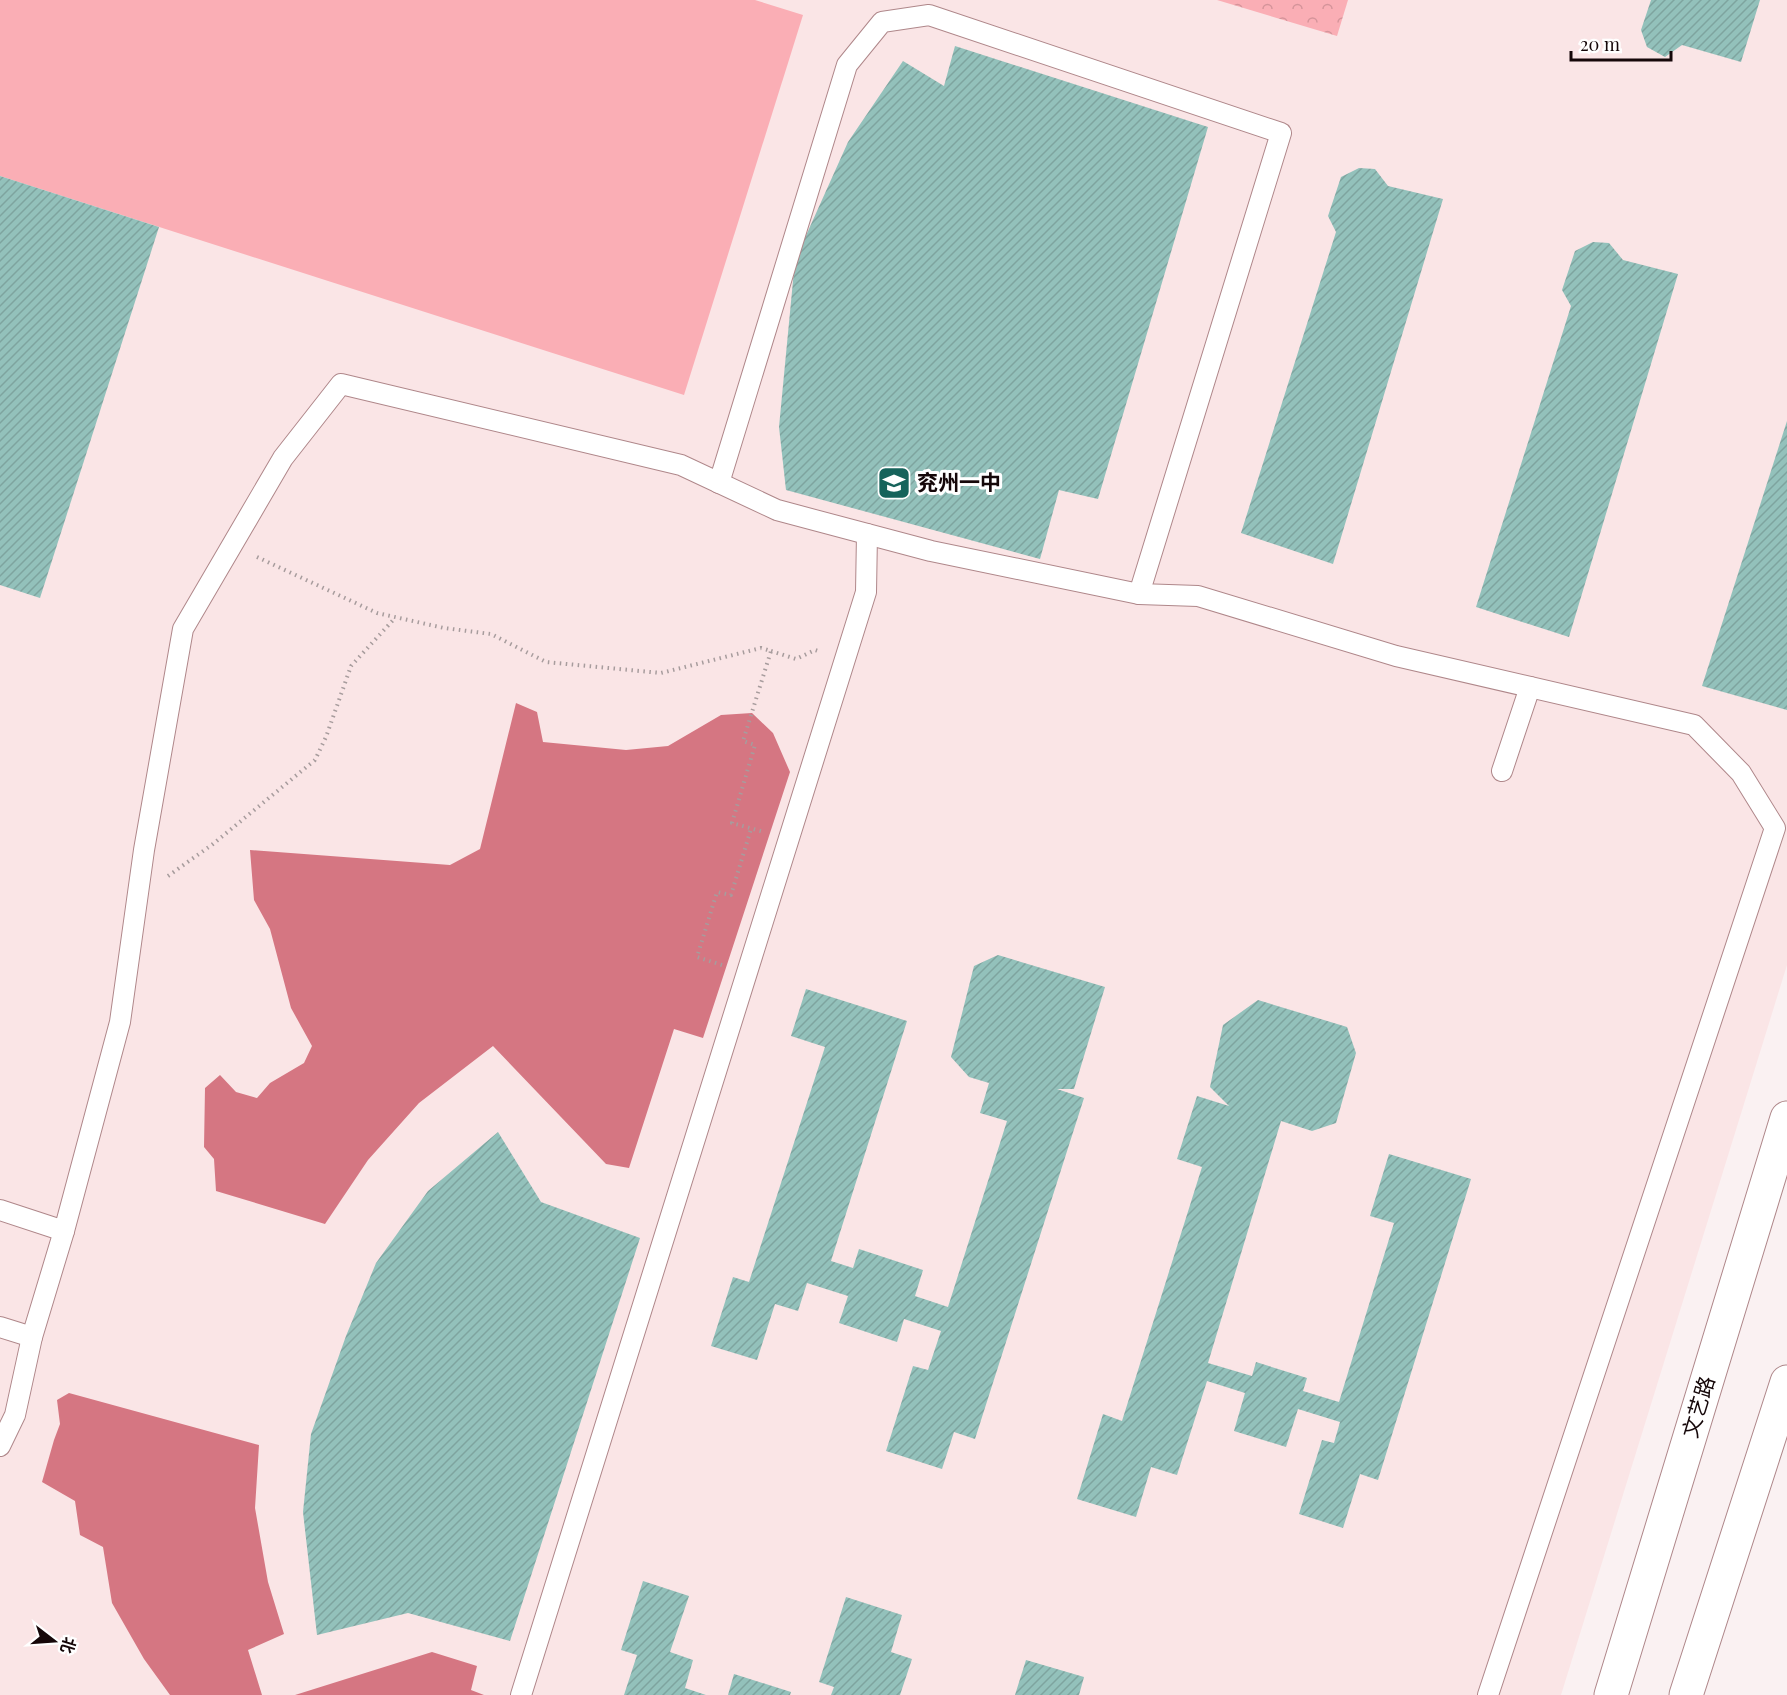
<svg xmlns="http://www.w3.org/2000/svg" width="1787" height="1695" viewBox="0 0 1787 1695" font-family="'Playfair Display','Noto Sans SC',serif">
	<style>
		.built { fill: #fae5e6 }
		.forest { fill: url(#forest-crowns) }
		.pitch { fill: #faaeb5 }
		.water { fill: #d57682 }
		.building { fill: url(#building-hatch) }
		.lines { fill: none; stroke-linecap: round; stroke-linejoin: round }
		.lane-casing { stroke: #af878a; stroke-width: 22 }
		.secondary-casing { stroke: #af878a; stroke-width: 35 }
		.path { stroke: #a79c9d; stroke-width: 4; stroke-dasharray: 1.5 4.5; stroke-linecap: butt }
		.lane { stroke: #fff; stroke-width: 20 }
		.secondary { stroke: #fff; stroke-width: 33 }
		.labels { text-anchor: middle; stroke-width: 6; stroke-linejoin: round; paint-order: stroke }
		.poi-label { font-size: 21px; font-weight: bold; fill: #150709; stroke: #fff; text-anchor: start }
		.street-label { font-size: 21px; fill: #150709; stroke: #fff }
	</style>
	<defs>
		<pattern id="forest-crowns" width="20" height="18" patternUnits="userSpaceOnUse" patternTransform="scale(1.5)"><rect width="20" height="18" fill="#faaeb5"/><path d="M2 6a3 3 0 1 1 6 0M12 15a3 3 0 1 1 6 0" fill="none" stroke="#d5949a"/></pattern>
		<pattern id="building-hatch" width="6" height="6" patternUnits="userSpaceOnUse" patternTransform="scale(1.5)"><rect width="6" height="6" fill="#93c1bb"/><path d="M-1 1l2-2M0 6l6-6M5 7l2-2" fill="none" stroke="#7ea49f"/></pattern>
	</defs>
	<rect width="100%" height="100%" fill="#faf1f2"/>
	<polygon class="built" points="0,0 1787,0 1787,965 1561,1695 0,1695"/>
	<polygon class="forest" points="1217,0 1348,0 1337,36"/>
	<polygon class="pitch" points="0,0 755,0 803,15 684,395 0,176"/>
	<g class="water">
		<polygon points="516,703 537,712 543,742 626,750 668,746 721,715 752,713 773,733 790,772 703,1038 674,1029 629,1168 606,1164 493,1046 419,1103 368,1160 325,1224 216,1191 214,1159 204,1147 205,1088 220,1075 236,1092 257,1098 270,1083 304,1063 312,1046 291,1008 270,929 254,900 250,850 450,865 480,849"/>
		<polygon points="69,1393 259,1445 255,1508 268,1582 284,1634 248,1650 262,1695 170,1695 144,1659 112,1603 103,1547 80,1535 75,1501 42,1482 54,1440 60,1424 57,1400"/>
		<polygon points="432,1652 477,1666 471,1690 484,1695 295,1695"/>
	</g>
	<g class="building">
		<polygon points="1651,0 1760,0 1741,62 1682,45 1665,57 1647,47 1641,30"/>
		<polygon points="955,46 1208,127 1098,499 1059,490 1040,559 786,490 779,427 795,260 848,142 903,61 944,86"/>
		<polygon points="1359,168 1375,169 1388,186 1443,199 1333,564 1241,533 1336,232 1328,216 1341,177"/>
		<polygon points="0,176 159,227 40,598 0,585"/>
		<polygon points="1593,242 1609,243 1623,260 1678,274 1569,637 1476,607 1571,306 1562,290 1575,251"/>
		<polygon points="1787,421 1787,710 1702,686"/>
		<polygon points="998,955 1105,987 1074,1089 1057,1089 1084,1098 975,1439 954,1432 942,1469 886,1451 913,1366 928,1370 941,1331 904,1319 897,1342 839,1323 848,1296 807,1283 798,1311 775,1304 757,1360 711,1346 733,1277 749,1282 825,1047 791,1036 806,989 907,1021 831,1261 853,1268 859,1249 923,1270 915,1296 948,1307 1007,1121 980,1113 989,1083 969,1077 951,1057 974,966"/>
		<polygon points="1258,1000 1347,1027 1356,1053 1336,1123 1312,1131 1281,1121 1208,1363 1252,1376 1256,1362 1307,1378 1303,1391 1339,1402 1394,1223 1370,1216 1389,1154 1471,1179 1378,1480 1360,1474 1343,1528 1299,1514 1322,1440 1334,1443 1340,1422 1298,1409 1286,1447 1234,1431 1245,1393 1207,1381 1177,1475 1151,1467 1136,1517 1077,1499 1103,1414 1122,1421 1202,1167 1177,1159 1197,1096 1229,1106 1210,1087 1223,1025"/>
		<polygon points="498,1132 541,1202 640,1238 510,1641 408,1613 317,1635 303,1512 311,1434 346,1336 376,1263 428,1191"/>
		<polygon points="643,1581 689,1596 670,1652 693,1660 685,1688 706,1695 624,1695 637,1655 621,1650"/>
		<polygon points="846,1597 902,1615 891,1652 912,1659 900,1695 831,1695 834,1687 819,1682"/>
		<polygon points="1026,1660 1084,1677 1079,1695 1015,1695"/>
		<polygon points="734,1674 791,1692 790,1695 728,1695"/>
	</g>
	<g class="lines">
		<g class="lane-casing">
			<g id="lane">
				<polyline points="719,483 847,65 882,22 929,15 1281,133 1139,594"/>
				<polyline points="1502,771 1530,687"/>
				<polyline points="0,1210 64,1231"/>
				<polyline points="0,1327 32,1337"/>
				<polyline points="0,1446 15,1415 32,1337 64,1231 120,1022 144,850 183,629 283,458 341,384 681,465 777,510 931,551 1139,594 1198,596 1396,656 1694,725 1741,773 1775,828 1488,1695"/>
				<polyline points="521,1695 866,592 867,534"/>
			</g>
		</g>
		<g class="secondary-casing">
			<g id="secondary">
				<polyline points="1611,1695 1787,1118"/>
				<polyline points="1686,1695 1787,1382"/>
			</g>
		</g>
		<g class="path">
			<polyline points="257,557 377,613 444,628 491,634 546,662 661,673 761,648 771,651 743,741 755,745 732,823 764,832"/>
			<polyline points="771,651 796,659 815,650 821,652"/>
			<polyline points="168,876 213,844 315,760 326,737 351,666 395,618"/>
			<polyline points="722,965 697,957 717,892 731,895 751,829"/>
		</g>
		<use href="#lane" class="lane"/>
		<use href="#secondary" class="secondary"/>
	</g>
	<defs>
		<g id="school-square" transform="scale(1.725)"><rect x="-9" y="-9" width="18" height="18" rx="4" fill="#16635b" stroke="#fff"/><path d="M0-5L7-2L0 1L-7-2ZM-4 1L0 2.5L4 1V4Q0 6-4 4Z" fill="#fff"/></g>
	</defs>
	<g fill-rule="evenodd">
		<use href="#school-square" x="894" y="483"/>
	</g>
	<g class="labels">
		<g class="poi-label">
			<text x="917" y="490">兖州一中</text>
		</g>
		<g class="street-label">
			<text transform="translate(1699 1407) rotate(-73)" y="7">文艺路</text>
		</g>
	</g>
	<g transform="translate(54 1641) rotate(107)" stroke="#ffffff" stroke-width="4.5" paint-order="stroke">
	<path d="M0-4.5L10 22L0 15L-10 22Z" fill="#150709"/>
	<text y="-9" font-size="16" font-weight="bold" text-anchor="middle" fill="#150709">北</text>
	</g>
	<path d="M1571 51v9h100v-9" fill="none" stroke="#150709" stroke-width="3"/>
	<text x="1580" y="51" font-size="18" fill="#150709" stroke="#ffffff" stroke-width="4.5" paint-order="stroke">20 m</text>
</svg>
